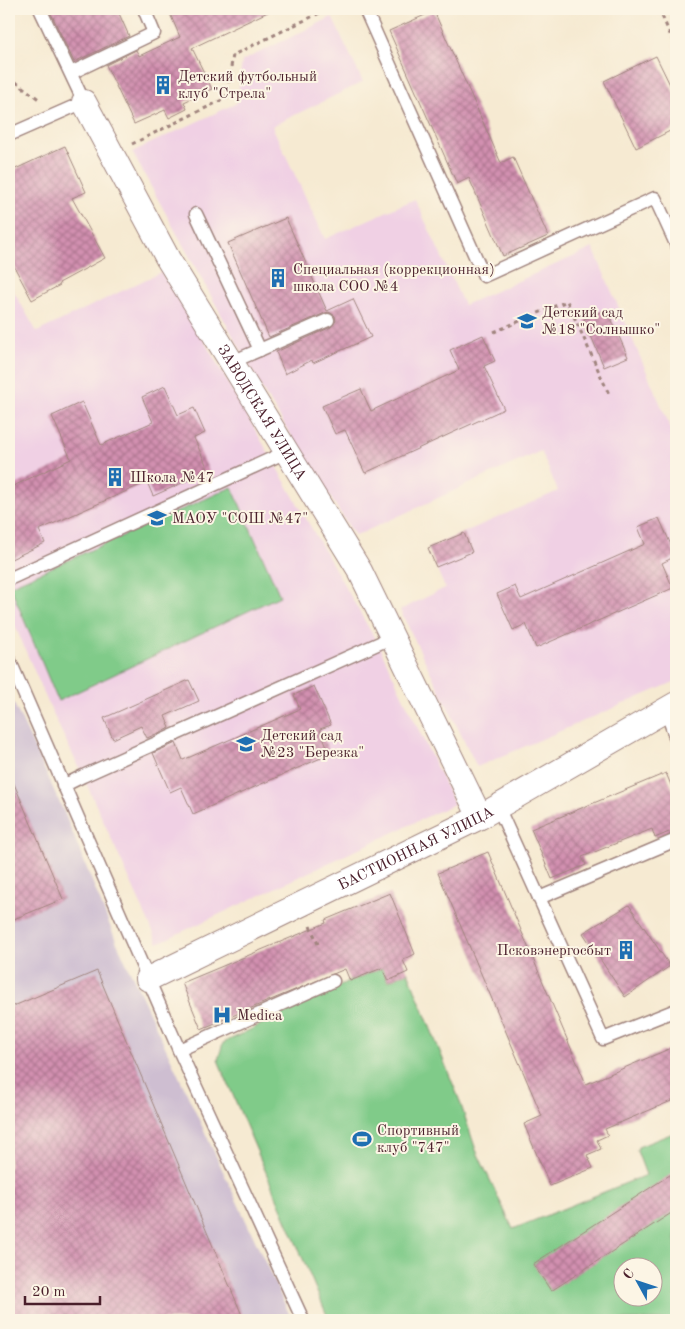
<svg xmlns="http://www.w3.org/2000/svg" width="685" height="1329" viewBox="0 0 685 1329" font-family="'Old Standard TT',serif">
	<style>
		.built { fill: #f0d0e4 }
		.industrial { fill: #cebed1 }
		.pitch { fill: #80cb89; stroke: #65755a; fill-rule: evenodd }
		.building { fill: url(#building-cross-hatch) }
		.lines { fill: none; stroke-linecap: round; stroke-linejoin: round }
		.service-casing { stroke: #a0847e; stroke-width: 15 }
		.minor-casing { stroke: #a0847e; stroke-width: 26 }
		.path { stroke: #a0847e; stroke-width: 3; stroke-dasharray: 4 4; stroke-linecap: butt }
		.service { stroke: #fff; stroke-width: 12 }
		.minor { stroke: #fff; stroke-width: 24 }
		.labels { text-anchor: middle; stroke-width: 4; stroke-linejoin: round; paint-order: stroke }
		.poi-label { font-size: 15px; fill: #4a1f2b; stroke: #fcf5e5; text-anchor: start }
		.street-label { font-size: 15px; fill: #4a1f2b; stroke: #fcf5e5 }
	</style>
	<defs>
		<pattern id="building-cross-hatch" width="8" height="8" patternUnits="userSpaceOnUse" patternTransform="scale(1.25)"><rect width="8" height="8" fill="#d290b0"/><path d="M0 0l8 8M0 8l8-8" fill="none" stroke="#ac758f"/></pattern>
	</defs>
	<rect width="100%" height="100%" fill="#fcf5e5"/>
	<filter id="ink" filterUnits="userSpaceOnUse"><feTurbulence type="fractalNoise" baseFrequency=".02" numOctaves="2"/><feDisplacementMap in="SourceGraphic" scale="10" xChannelSelector="R" yChannelSelector="G"/><feConvolveMatrix kernelMatrix="1 2 1 2 8 2 1 2 1" color-interpolation-filters="sRGB"/></filter>
	<filter id="wash" filterUnits="userSpaceOnUse"><feTurbulence type="fractalNoise" baseFrequency=".0096" numOctaves="4" result="noise"/><feDisplacementMap in="SourceGraphic" scale="20" xChannelSelector="R" yChannelSelector="G"/><feGaussianBlur stdDeviation="1.12" result="paint"/><feColorMatrix in="noise" values="0 0 0 0 0 0 0 0 0 0 0 0 0 0 0 0 0 1.4 0 .05"/><feComposite in="paint" operator="in"/></filter>
	<g filter="url(#wash)">
		<rect width="100%" height="100%" fill="#f6ead2"/>
		<g class="built">
			<polygon points="332,17 363,82 272,126 325,239 415,199 464,305 593,248 676,440 676,678 674,682 477,767 400,610 445,588 428,548 558,491 541,451 355,536 265,394 132,152 237,103 242,61"/>
			<polygon points="161,272 203,339 378,644 454,804 158,943 83,776 52,712 9,612 9,283 37,332"/>
		</g>
		<polygon class="industrial" points="9,693 64,812 117,943 292,1320 9,1320"/>
		<g class="pitch">
			<polygon points="232,487 280,596 58,701 10,586"/>
			<path d="M382 968 388 981 408 972 459 1099 476 1150 513 1229 646 1175 637 1151 638 1147 676 1132V1320H329L218 1060 223 1043 350 981ZM622 1266H652V1296H622Z"/>
		</g>
		<g id="blocks">
			<g class="building">
				<polygon points="49,9 117,9 129,36 74,62"/>
				<polygon points="168,9 274,9 192,48 212,89 184,102 187,109 169,118 165,110 134,124 106,65 136,50 139,56 180,37"/>
				<polygon points="434,11 501,163 513,157 548,236 503,256 469,178 457,184 389,31"/>
				<polygon points="656,56 676,97 676,128 636,148 604,81"/>
				<polygon points="65,146 86,192 72,198 105,258 59,283 60,285 32,300 9,257 9,172"/>
				<polygon points="286,218 327,311 353,299 371,337 313,363 312,360 285,374 276,352 331,327 336,321 335,316 329,312 325,313 269,337 228,243"/>
				<polygon points="607,309 628,357 604,367 584,319"/>
				<polygon points="483,335 495,361 484,366 504,409 365,473 345,430 335,434 322,406 361,389 371,411 459,370 450,350"/>
				<polygon points="165,386 178,415 194,408 205,433 194,438 209,471 153,496 147,482 39,530 45,543 9,560 9,488 71,459 52,416 82,402 101,445 153,422 142,397"/>
				<polygon points="659,518 676,556 662,563 673,588 536,648 526,624 513,630 497,594 515,586 521,599 645,544 638,527"/>
				<polygon points="464,533 472,552 436,567 428,548"/>
				<polygon points="189,680 199,701 165,716 170,728 147,738 141,726 113,739 104,718"/>
				<polygon points="314,686 331,725 320,729 330,754 193,814 181,787 170,792 153,753 176,743 183,760 300,709 294,695"/>
				<polygon points="9,772 63,899 9,921"/>
				<polygon points="666,773 676,797 676,829 655,838 652,829 582,857 586,865 552,879 531,829"/>
				<polygon points="488,852 586,1084 676,1046 676,1099 605,1129 608,1135 597,1140 601,1149 587,1155 593,1168 550,1186 524,1124 542,1116 438,873"/>
				<polygon points="390,893 415,954 403,960 408,972 388,981 382,968 350,981 345,969 201,1029 182,983 326,923 325,920"/>
				<polygon points="629,905 670,966 625,997 583,933"/>
				<polygon points="97,971 244,1320 9,1320 9,1008"/>
				<polygon points="676,1171 676,1210 551,1291 533,1264"/>
			</g>
		</g>
	</g>
	<g filter="url(#ink)">
		<use href="#blocks" fill-opacity="0" stroke="#a0847e" stroke-width="1"/>
		<g class="lines">
			<g class="service-casing">
				<g id="service">
					<polyline points="365,9 484,276 655,198 676,244"/>
					<polyline points="71,73 154,33 144,9"/>
					<polyline points="9,135 84,102 40,9"/>
					<polyline points="196,214 260,350"/>
					<polyline points="232,362 328,320"/>
					<polyline points="9,579 286,452"/>
					<polyline points="9,659 179,1050 303,1320"/>
					<polyline points="666,710 676,739"/>
					<polyline points="63,786 83,776 393,637"/>
					<polyline points="498,807 603,1039 676,1010"/>
					<polyline points="539,898 676,840"/>
					<polyline points="179,1050 333,981"/>
				</g>
			</g>
			<g class="minor-casing">
				<g id="minor">
					<path id="s1" d="M84 102 168 259 360 571 480 817"/>
					<path id="s2" d="M148 979 480 817 676 704"/>
				</g>
			</g>
			<g class="path">
				<polyline points="659,9 676,48"/>
				<polyline points="9,77 40,100"/>
				<polyline points="132,144 226,98 233,55 328,9"/>
				<polyline points="494,332 567,301 609,394"/>
				<polyline points="310,926 318,944"/>
			</g>
			<use href="#service" class="service"/>
			<use href="#minor" class="minor"/>
		</g>
	</g>
	<defs>
		<g id="building-bare" transform="scale(1.5)"><path d="M-4-6H4V6H1V3H-1V6H-4ZM-2.5-4.3h1.7v1.8h-1.7ZM.8-4.3h1.7v1.8H.8ZM-2.5-1h1.7V.8h-1.7ZM.8-1h1.7V.8H.8Z" fill="#1f6fb2" stroke="#fcf5e5" stroke-width="2.5" paint-order="stroke"/></g>
		<g id="school-bare" transform="scale(1.5)"><path d="M0-5L7-2L0 1L-7-2ZM-4 1L0 2.5L4 1V4Q0 6-4 4Z" fill="#1f6fb2" stroke="#fcf5e5" stroke-width="2.5" paint-order="stroke"/></g>
		<g id="hospital-bare" transform="scale(1.5)"><path d="M-5-5h3v3.5h4V-5h3V5h-3V1.5h-4V5h-3Z" fill="#1f6fb2" stroke="#fcf5e5" stroke-width="2.5" paint-order="stroke"/></g>
		<g id="stadium-bare" transform="scale(1.5)"><path d="M0-5a6.5 5 0 1 0 0 10a6.5 5 0 1 0 0-10ZM-3.5-1.8h7v3.6h-7Z" fill="#1f6fb2" stroke="#fcf5e5" stroke-width="2.5" paint-order="stroke"/></g>
	</defs>
	<g fill-rule="evenodd">
		<use href="#building-bare" x="163" y="85"/>
		<use href="#building-bare" x="278" y="278"/>
		<use href="#school-bare" x="527" y="321"/>
		<use href="#building-bare" x="115" y="477"/>
		<use href="#school-bare" x="157" y="518"/>
		<use href="#school-bare" x="246" y="744"/>
		<use href="#building-bare" x="626" y="950"/>
		<use href="#hospital-bare" x="222" y="1015"/>
		<use href="#stadium-bare" x="362" y="1139"/>
	</g>
	<g class="labels">
		<g class="poi-label">
			<text x="178" y="81">Детский футбольный<tspan x="178" dy="17">клуб "Стрела"</tspan></text>
			<text x="293" y="274">Специальная (коррекционная)<tspan x="293" dy="17">школа СОО №4</tspan></text>
			<text x="542" y="317">Детский сад<tspan x="542" dy="17">№18 "Солнышко"</tspan></text>
			<text x="130" y="482">Школа №47</text>
			<text x="172" y="523">МАОУ "СОШ №47"</text>
			<text x="261" y="740">Детский сад<tspan x="261" dy="17">№23 "Березка"</tspan></text>
			<text x="611" y="955" text-anchor="end">Псковэнергосбыт</text>
			<text x="237" y="1020">Medica</text>
			<text x="377" y="1135">Спортивный<tspan x="377" dy="17">клуб "747"</tspan></text>
		</g>
		<g class="street-label">
			<text dy="5" stroke="none"><textPath href="#s1" startOffset="358">ЗАВОДСКАЯ УЛИЦА</textPath></text>
			<text dy="5" stroke="none"><textPath href="#s2" startOffset="298">БАСТИОННАЯ УЛИЦА</textPath></text>
		</g>
	</g>
	<rect width="685" height="1329" fill="none" stroke="#fcf5e5" stroke-width="30"/>
	<g transform="translate(638 1282) rotate(310)"><circle r="24" fill="#fcf5e5" stroke="#b59f9b"/>
	<path d="M0-4L9 19L0 12L-9 19Z" fill="#1f6fb2"/>
	<text y="-8" font-size="14" font-weight="bold" text-anchor="middle" fill="#4a1f2b">С</text>
	</g>
	<path d="M25 1296v8h75v-8" fill="none" stroke="#4a1f2b" stroke-width="2.5"/>
	<text x="32" y="1296" font-size="15" fill="#4a1f2b" stroke="#fcf5e5" stroke-width="4" paint-order="stroke">20 m</text>
</svg>
